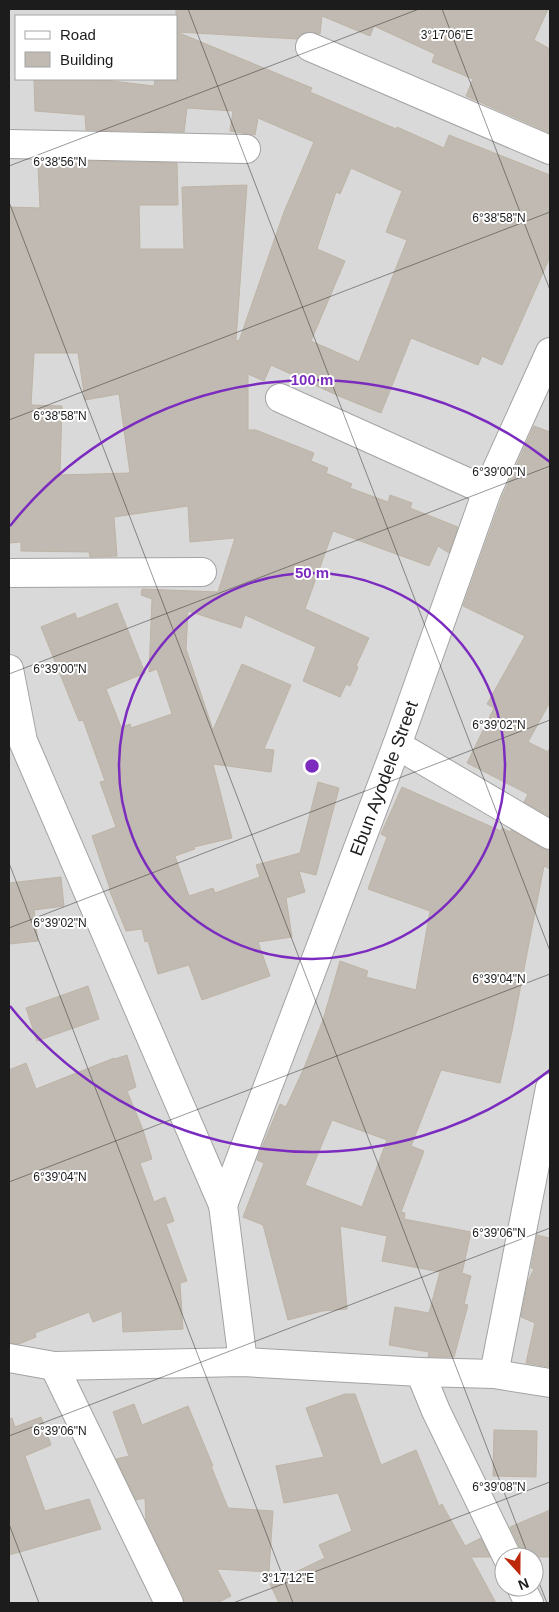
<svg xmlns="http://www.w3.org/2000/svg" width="559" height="1612" viewBox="0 0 559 1612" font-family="Arial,sans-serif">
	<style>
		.residential { fill: #dad9d9; fill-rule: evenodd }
		.building { fill: #c1bab2; stroke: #bdb4a5; fill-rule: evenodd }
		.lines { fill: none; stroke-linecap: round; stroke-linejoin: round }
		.minor-casing { stroke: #a3a3a3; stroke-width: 30 }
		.minor { stroke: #fff; stroke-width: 28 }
		.ticks { fill: none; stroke: #1c1c1c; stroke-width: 1; stroke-opacity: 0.45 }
		.ring { fill: none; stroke: #7b2cbf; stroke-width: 2.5 }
		.labels { text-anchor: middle; stroke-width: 4; stroke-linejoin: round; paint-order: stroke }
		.street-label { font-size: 18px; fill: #1c1c1c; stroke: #fff }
		.ticks-label { font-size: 12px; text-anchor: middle; fill: #1c1c1c; stroke: #fff; stroke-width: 4; stroke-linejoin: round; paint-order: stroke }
		.centre { fill: #7b2cbf; stroke: #fff; stroke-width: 2.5 }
		.ring-label { font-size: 15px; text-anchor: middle; font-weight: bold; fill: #7b2cbf; stroke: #fff; stroke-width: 4; stroke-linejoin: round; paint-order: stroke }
	</style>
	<rect width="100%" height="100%" fill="#edebe2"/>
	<path class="residential" d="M9 9H550V1603H9ZM16 16H176V79H16ZM504 1557H534V1587H504Z"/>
	<g class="building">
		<path d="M176 9H548L534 40 550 49V133L466 96 473 79 432 62 435 54 374 26 370 36 322 16 320 34 308 32 301 34 297 39 177 32 312 88 310 92 396 129 397 127 444 148 449 135 550 175V257L502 365 482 356 478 365 411 338 381 413 341 397 271 365 264 381 248 374V430H256L314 453 311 461 328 468 326 473 352 484 350 488 388 502 390 495 412 503 410 508 458 527 449 553 438 546 429 566 333 531 305 609 369 638 356 666 358 667 350 686 346 684 340 697 303 681 316 647 245 615 241 628 188 611 186 649 213 730 242 664 291 685 264 749 274 750 271 772 213 764 232 838 194 847 195 849 175 856 189 896 213 888 215 893 260 877 256 865 300 853 318 782 339 788 316 875 299 871 305 892 286 898 292 937 258 942 270 976 202 1000 189 965 158 974 148 941 145 942 142 929 126 931 109 889H110L92 836 116 827 100 782 105 781 83 720 79 721 41 627 75 613 77 619 117 603 145 673 106 689 121 727 130 724 131 728 172 714 157 669 149 672 152 599 141 595 142 589 218 592 235 538 190 542 188 506 114 517 117 556 90 557 89 552 21 551V542L9 543V207L40 208 38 165 88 163V161L177 163 178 205H139L140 249H184L182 187 247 185 236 340 239 341 284 212 314 142 258 118 255 135 230 131 233 111 187 108 184 132 86 130 85 115 35 111 34 79H95L154 86 155 79H176ZM351 168 402 191 386 232 407 240 359 362 311 341 345 261 317 249 336 192 340 194ZM34 353H78L85 400 119 394 130 473 60 475 62 406 31 405Z"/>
		<polygon points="534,426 550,432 550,702 528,742 548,752 550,747 550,817 524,802 528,794 467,763 494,708 487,704 525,636 463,606 502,497"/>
		<path d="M402 787 501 831 502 828 510 832 511 830 542 848 550 851V869L544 866 512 1031 500 1083 441 1070 411 1146 424 1151 401 1212 405 1213 404 1219 471 1232 462 1273 471 1276 464 1304 468 1305 454 1357H428L429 1352 389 1345 395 1307 429 1313 440 1272 382 1261 387 1236 340 1226 347 1309 322 1311 288 1320 263 1225 243 1217 264 1163 257 1160 258 1157 280 1104 286 1107 304 1068 323 1020 340 961 368 971 366 977 416 990 430 911 368 889 387 837 381 834ZM332 1120 387 1140 362 1207 305 1185Z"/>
		<polygon points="61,877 64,906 34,910 38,941 9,944 9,883"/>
		<polygon points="88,986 99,1019 37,1041 26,1008"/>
		<polygon points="127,1055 136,1087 127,1091 143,1130 152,1159 140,1163 154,1202 165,1197 174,1221 166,1224 187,1281 180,1283 183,1329 123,1332 122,1311 93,1322 89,1312 35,1333 36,1337 19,1344 9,1343 9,1070 26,1063 36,1089 114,1058 115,1059"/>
		<polygon points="537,1235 549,1238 550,1235 550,1367 526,1363 535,1323 521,1317 528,1281 534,1269 531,1268"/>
		<polygon points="345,1394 355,1394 381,1465 416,1450 439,1506 442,1504 465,1546 481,1538 490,1557 471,1557 496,1603 279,1603 270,1584 325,1558 319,1545 352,1531 338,1493 284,1503 276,1466 324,1457 306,1408"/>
		<polygon points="134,1404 142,1425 188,1406 213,1466 211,1466 228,1508 273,1511 269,1572 217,1569 231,1596 217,1603 184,1603 183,1596 146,1521 145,1498 136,1500 116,1459 129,1456 113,1412"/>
		<polygon points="41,1417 51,1445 25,1456 45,1511 89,1499 101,1529 9,1555 9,1419 12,1418 15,1427"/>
		<polygon points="494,1430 537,1431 536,1477 493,1476"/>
		<polygon points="550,1510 550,1557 522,1557 521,1550 510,1527"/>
	</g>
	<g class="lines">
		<g class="minor-casing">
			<g id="minor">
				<polyline points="310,47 550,150"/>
				<polyline points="9,144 246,149"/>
				<polyline points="280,398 487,491"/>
				<polyline points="9,573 202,572"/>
				<polyline points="9,669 23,741 223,1205 243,1362"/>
				<polyline points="397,745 550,835"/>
				<path id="s1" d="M223 1205 397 745 487 491 550 352"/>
				<polyline points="9,1358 54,1366 243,1362 420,1372 494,1374 550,1383"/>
				<polyline points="54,1366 169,1603"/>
				<polyline points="420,1372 436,1411 507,1557"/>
				<polyline points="494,1374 550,1088"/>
				<polyline points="521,1587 529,1603"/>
			</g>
		</g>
		<use href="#minor" class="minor"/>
	</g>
	<path class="ticks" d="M188 9 550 951M442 9 550 290M9 166 419 9M9 202 529 1557M9 420 550 212M9 674 550 466M9 863 293 1603M9 928 550 720M9 1182 550 974M9 1436 550 1228M9 1524 39 1603M534 1570 547 1603M233 1603 550 1482"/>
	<g class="ring">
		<circle cx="312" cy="766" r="193"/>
		<path d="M550 1070A386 386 0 0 1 10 1006M10 526A386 386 0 0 1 550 462"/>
	</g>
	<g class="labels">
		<g class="street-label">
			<text dy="6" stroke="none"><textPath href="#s1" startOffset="456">Ebun Ayodele Street</textPath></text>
		</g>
	</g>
	<g class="ticks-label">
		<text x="447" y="39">3°17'06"E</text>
		<text x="60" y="166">6°38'56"N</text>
		<text x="499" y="222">6°38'58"N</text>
		<text x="60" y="420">6°38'58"N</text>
		<text x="499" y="476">6°39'00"N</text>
		<text x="60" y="673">6°39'00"N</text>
		<text x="499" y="729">6°39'02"N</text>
		<text x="60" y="927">6°39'02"N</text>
		<text x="499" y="983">6°39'04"N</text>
		<text x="60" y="1181">6°39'04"N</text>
		<text x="499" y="1237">6°39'06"N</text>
		<text x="60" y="1435">6°39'06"N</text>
		<text x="499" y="1491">6°39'08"N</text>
		<text x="288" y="1582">3°17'12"E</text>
	</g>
	<circle cx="312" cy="766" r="8" class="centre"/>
	<g class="ring-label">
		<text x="312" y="385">100 m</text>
		<text x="312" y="578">50 m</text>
	</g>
	<rect width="559" height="1612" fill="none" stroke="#1c1c1c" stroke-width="20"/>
	<rect x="15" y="15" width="162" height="65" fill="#ffffff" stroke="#a4a4a4"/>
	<rect x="25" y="31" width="25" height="8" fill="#ffffff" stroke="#a4a4a4"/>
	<text x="60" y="40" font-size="15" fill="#1c1c1c">Road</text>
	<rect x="25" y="52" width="25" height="15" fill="#c1bab2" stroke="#a4a4a4"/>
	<text x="60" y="65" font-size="15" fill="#1c1c1c">Building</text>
	<g transform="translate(519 1572) rotate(159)"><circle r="24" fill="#ffffff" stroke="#a4a4a4"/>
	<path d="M0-4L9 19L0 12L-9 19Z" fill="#bd270a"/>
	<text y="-8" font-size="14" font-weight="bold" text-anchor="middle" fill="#1c1c1c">N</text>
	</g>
</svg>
